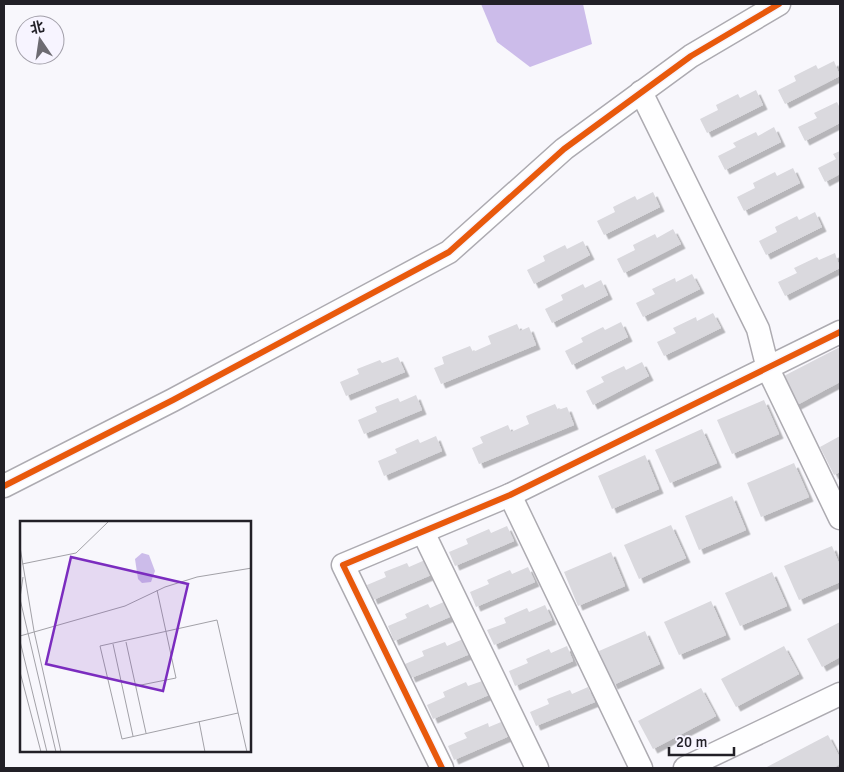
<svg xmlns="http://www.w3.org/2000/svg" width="844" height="772" viewBox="0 0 844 772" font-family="Signika,'Noto Sans SC',sans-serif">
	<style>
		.water { fill: #ccbcea }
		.building { fill: #dad9de; filter: url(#shadow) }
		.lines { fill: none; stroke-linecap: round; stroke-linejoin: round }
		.minor-casing { stroke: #adabb1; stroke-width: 25 }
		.minor { stroke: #fefeff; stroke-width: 22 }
		.cycleway-casing { stroke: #f7f4ff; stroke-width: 9 }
		.cycleway { stroke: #e8590c; stroke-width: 6 }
		.inset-road { fill: none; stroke: #a2a1a7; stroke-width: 1 }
		.view { fill: #7b2cbf; fill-opacity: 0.15; stroke: #7b2cbf; stroke-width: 2.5 }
		.inset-edge { fill: none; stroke: #222027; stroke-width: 2.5 }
	</style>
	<defs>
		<filter id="shadow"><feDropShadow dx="4.5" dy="4.5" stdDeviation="0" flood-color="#0004"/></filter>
	</defs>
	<rect width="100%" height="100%" fill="#f8f7fc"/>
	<polygon class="water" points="481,4 583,4 592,44 530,67 497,42"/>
	<g class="building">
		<polygon points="834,61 840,76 785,104 778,90 796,81 794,76 816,65 818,69"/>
		<polygon points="756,90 763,105 707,133 700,119 718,110 716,105 738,94 740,98"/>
		<polygon points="837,102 839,106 840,105 840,123 805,141 798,127 817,118 814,113"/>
		<polygon points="774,127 781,142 725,170 718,156 736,147 733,143 756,132 758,136"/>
		<polygon points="840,151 840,174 825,182 818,168 836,159 833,154"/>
		<polygon points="793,168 800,183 744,211 737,197 755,188 753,183 775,172 777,176"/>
		<polygon points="653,192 660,207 604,235 597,221 615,212 613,207 635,196 637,200"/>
		<polygon points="815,212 822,227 766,255 759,241 777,232 775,227 797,216 799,220"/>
		<polygon points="673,229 681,244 624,273 617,259 635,250 633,245 655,234 657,238"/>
		<polygon points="583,241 590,255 534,284 527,270 545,261 543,256 565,245 567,249"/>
		<polygon points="835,253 840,268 785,296 778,282 797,273 794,268 817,257 819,260"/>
		<polygon points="692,274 700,289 643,317 636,303 655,294 652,289 675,278 676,282"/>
		<polygon points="601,280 608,295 552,323 545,309 563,300 561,295 583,284 585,288"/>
		<polygon points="713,313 721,328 664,356 657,342 676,333 673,328 696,317 697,321"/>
		<polygon points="621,322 628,337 572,365 565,351 583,342 581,338 603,327 605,330"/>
		<polygon points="517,324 520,331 529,327 536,345 441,384 434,368 444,364 442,357 470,346 473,352 491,344 488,336"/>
		<polygon points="840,347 840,382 795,406 780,378"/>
		<polygon points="398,357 405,372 346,396 340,382 359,374 357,369 380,360 382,363"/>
		<polygon points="642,362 649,376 593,405 586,391 604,382 601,377 624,366 626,370"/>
		<polygon points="416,395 422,410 364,434 358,420 377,412 375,407 398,398 400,402"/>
		<polygon points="764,400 779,434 732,454 717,420"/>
		<polygon points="555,404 558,410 567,407 574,425 479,464 472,448 483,443 480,437 508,425 511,432 529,424 526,416"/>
		<polygon points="702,429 717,463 670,483 655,450"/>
		<polygon points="436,436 442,451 384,476 378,461 397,453 395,449 418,439 420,443"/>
		<polygon points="840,436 840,472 834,475 820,447"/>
		<polygon points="645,455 659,489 612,509 598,476"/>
		<polygon points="794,463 809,497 761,517 747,483"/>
		<polygon points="732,496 746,530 699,550 685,516"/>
		<polygon points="671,525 686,558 639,579 624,545"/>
		<polygon points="507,526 514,541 455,566 449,552 468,544 466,539 489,529 491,533"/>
		<polygon points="832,546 840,566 840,582 799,600 784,566"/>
		<polygon points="611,552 625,586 578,606 564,572"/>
		<polygon points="425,560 431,575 373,600 367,585 386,577 384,572 407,563 409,567"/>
		<polygon points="528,567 535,582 476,607 470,592 489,584 487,580 510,570 512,574"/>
		<polygon points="772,572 787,606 740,626 725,593"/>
		<polygon points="446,601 452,616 394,641 388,626 407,618 405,614 428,604 430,608"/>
		<polygon points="711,601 726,635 679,655 664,622"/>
		<polygon points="545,605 552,620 494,645 487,630 506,623 504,618 527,608 529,612"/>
		<polygon points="840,622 840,657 822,667 807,639"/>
		<polygon points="645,631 660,664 613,685 599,651"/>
		<polygon points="463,639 470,654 411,678 405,664 424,656 422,651 445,642 447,646"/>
		<polygon points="567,646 573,661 515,686 509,671 528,663 526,659 549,649 551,653"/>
		<polygon points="784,646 799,674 736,707 721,679"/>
		<polygon points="485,680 491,694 433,719 427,705 445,697 443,692 466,682 468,686"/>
		<polygon points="588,687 595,702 536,726 530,712 549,704 547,699 570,690 572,694"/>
		<polygon points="701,688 716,716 653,749 638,721"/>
		<polygon points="506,720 512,735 454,760 448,746 467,738 464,733 488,723 489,727"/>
		<polygon points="828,735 840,758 840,764 833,768 765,768"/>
	</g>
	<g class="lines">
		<g class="minor-casing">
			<g id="minor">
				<polyline points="641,92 758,329 768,369 840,518"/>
				<polyline points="4,486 173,400 449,252 564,149 691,56 779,4"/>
				<polyline points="510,495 641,768"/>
				<polyline points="423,532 537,768"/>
				<polyline points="442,768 343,565 510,495 840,332"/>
				<polyline points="685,768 840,694"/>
			</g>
		</g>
		<use href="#minor" class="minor"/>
		<g class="cycleway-casing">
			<g id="cycleway">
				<polyline points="4,486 173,400 449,252 564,149 691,56 779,4"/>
				<polyline points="442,768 343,565 510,495 840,332"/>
			</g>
		</g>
		<use href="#cycleway" class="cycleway"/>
	</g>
	<g transform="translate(20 521)">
		<rect width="231" height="231" fill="#f8f7fc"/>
		<path d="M122 32 129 34 135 50 131 61 122 62 118 58 115 38Z" fill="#ccbcea"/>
		<path class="inset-road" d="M0 26 14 110 41 231M2 43 56 32 88 1M0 77 3 56M0 78 36 231M0 115 105 85 145 66 177 56 232 47M0 120 27 231M106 121 126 212M93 123 113 215M0 151 21 231M116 165 156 157 137 69M218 192 102 218 80 125 197 99 227 231M179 200 185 231"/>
		<path class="view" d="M51 36 168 63 143 170 26 143Z"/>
		<rect width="231" height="231" class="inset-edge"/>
	</g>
	<rect width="844" height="772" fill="none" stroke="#222027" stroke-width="10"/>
	<g transform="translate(40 40) rotate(347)"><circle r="24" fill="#f7f4ff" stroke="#a29fa9"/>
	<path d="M0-4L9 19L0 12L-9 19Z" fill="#6d6b72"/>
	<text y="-8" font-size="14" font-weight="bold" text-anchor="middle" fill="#222027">北</text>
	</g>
	<path d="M669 747v8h65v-8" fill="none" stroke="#222027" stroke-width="2.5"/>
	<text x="676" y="747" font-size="15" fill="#222027" stroke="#f7f4ff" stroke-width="4" paint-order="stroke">20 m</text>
</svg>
